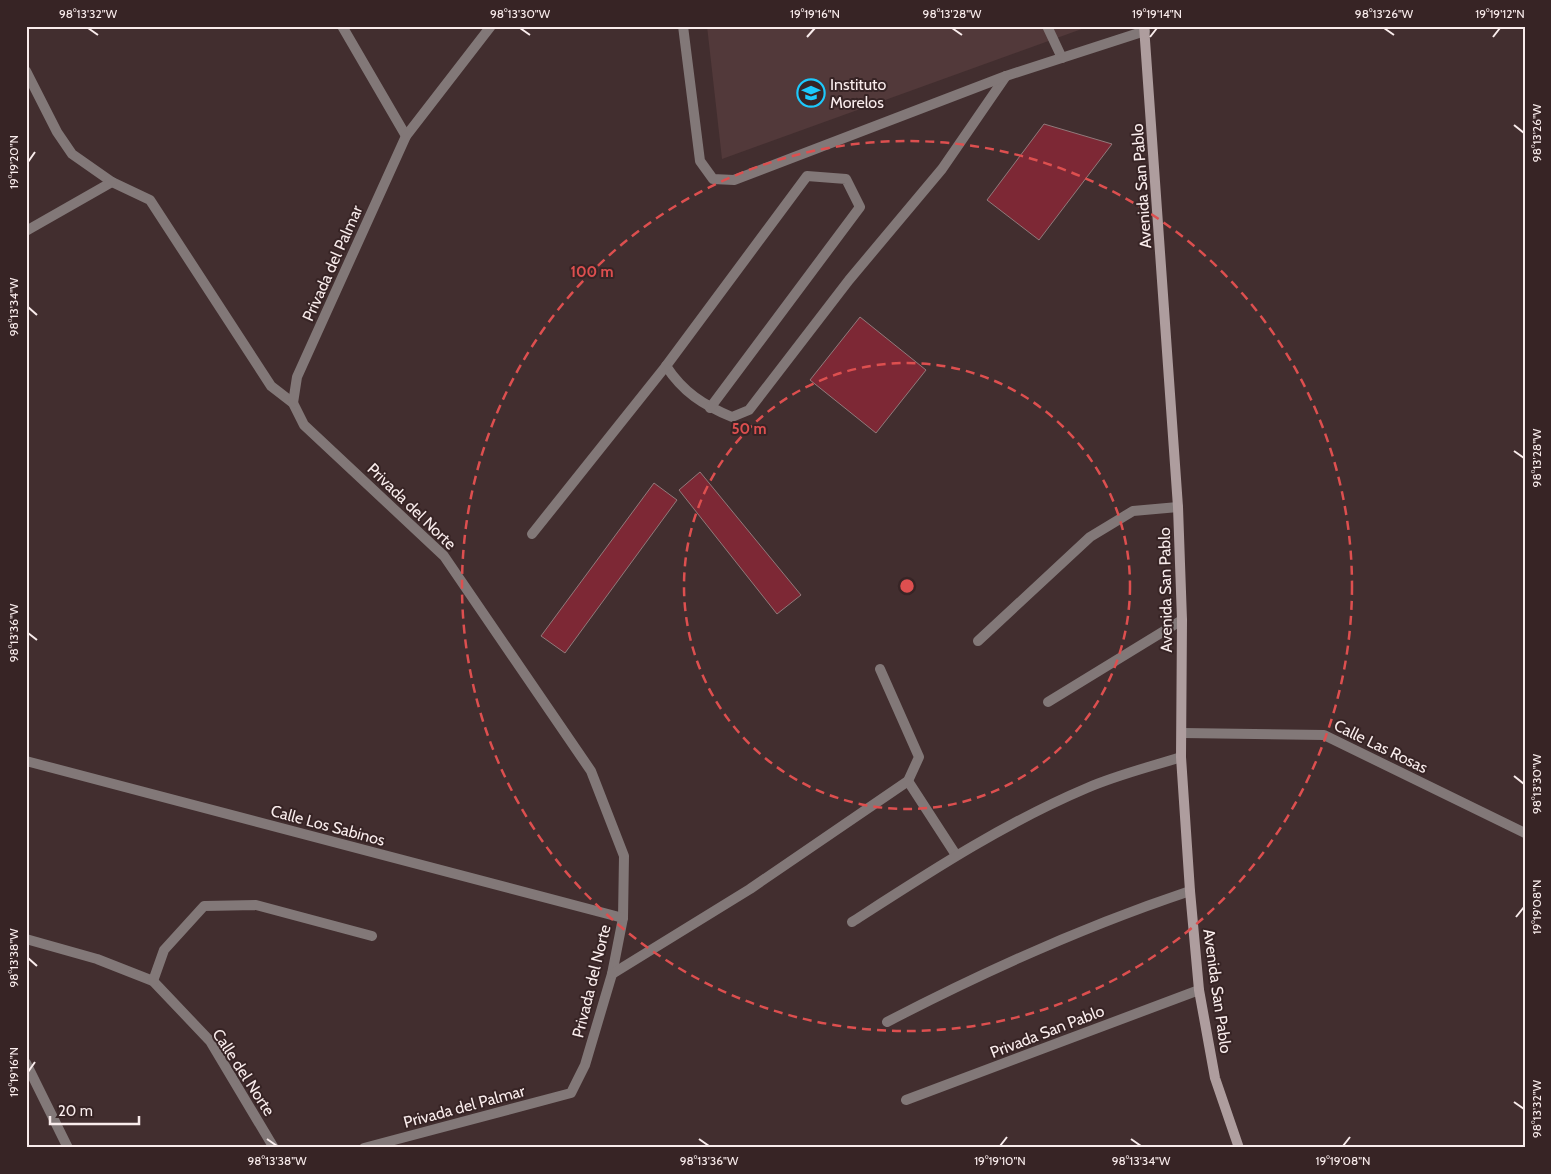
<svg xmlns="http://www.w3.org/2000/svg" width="1551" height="1174" viewBox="0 0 1551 1174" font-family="Cabin,sans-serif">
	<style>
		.built { fill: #52393a }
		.building { fill: #7d2835; stroke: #917a7b }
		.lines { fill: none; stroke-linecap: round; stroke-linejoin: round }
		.lane { stroke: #827878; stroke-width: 10 }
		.street { stroke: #827878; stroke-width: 10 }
		.secondary { stroke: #ae9d9e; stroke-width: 10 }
		.ticks { fill: none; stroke: #f9ecec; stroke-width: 2 }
		.ring { fill: none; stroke: #dd4f4f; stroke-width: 2.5; stroke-dasharray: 9 6 }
		.labels { text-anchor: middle; stroke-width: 4; stroke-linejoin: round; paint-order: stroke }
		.poi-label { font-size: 16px; fill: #f9ecec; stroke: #372425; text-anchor: start }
		.street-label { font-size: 16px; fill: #f9ecec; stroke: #372425 }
		.centre { fill: #dd4f4f; stroke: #372425; stroke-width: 2.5 }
		.ring-label { font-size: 15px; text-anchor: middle; font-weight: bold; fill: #dd4f4f; stroke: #372425; stroke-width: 4; stroke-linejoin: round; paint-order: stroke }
		.neatline { fill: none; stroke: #f9ecec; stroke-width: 2 }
		.ticks-label { font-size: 12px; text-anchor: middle; fill: #f9ecec }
	</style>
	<rect width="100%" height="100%" fill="#422e2f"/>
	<polygon class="built" points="707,26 1090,26 722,159"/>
	<g class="building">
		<polygon points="1044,124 1112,144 1039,240 987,200"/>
		<polygon points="860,317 926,370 876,433 810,380"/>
		<polygon points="700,472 801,595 777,614 679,490"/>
		<polygon points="654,483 677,500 565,653 541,636"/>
	</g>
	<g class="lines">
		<g class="lane">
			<polyline points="1047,26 1062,58"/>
			<path d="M666 366C683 392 703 405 732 417L749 410 849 280 942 169 1006 76"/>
			<polyline points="532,534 666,366 807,176 846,179 860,207 710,408"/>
		</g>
		<g class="street">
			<polyline points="342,26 406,136"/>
			<polyline points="683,26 700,161 713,179 734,180 1006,76 1145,31"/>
			<polyline points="26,71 57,132 72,154 112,182 150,200 271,386 293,403 304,425 444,556 591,771 624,856 623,918 612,974 585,1065 571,1093 364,1148"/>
			<polyline points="26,231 112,182"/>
			<polyline points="293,403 297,377 406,136 491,26"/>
			<polyline points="978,641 1090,537 1133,511 1178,507"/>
			<polyline points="1048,702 1182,620"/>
			<polyline points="1183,733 1324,735 1525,833"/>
			<polyline points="26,761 623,918"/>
			<polyline points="908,781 956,855"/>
			<path d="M852 922C928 873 1004 823 1087 788 1117 775 1150 767 1181 757"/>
			<polyline points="26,939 97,959 153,981 210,1041 274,1148"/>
			<polyline points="612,974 750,889 908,781 919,757 880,669"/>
			<polyline points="153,981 164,950 204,906 256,905 372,936"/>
			<path d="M887 1022C985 971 1085 926 1190 891"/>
			<polyline points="26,1063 68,1148"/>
			<polyline points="906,1100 1199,990"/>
		</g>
		<polyline class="secondary" points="1144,26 1178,507 1182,620 1181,757 1190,891 1199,990 1215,1078 1239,1148"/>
	</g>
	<path class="ticks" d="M88 28 98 35M520 28 530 35M952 28 962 35M1384 28 1394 35M807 37 815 28M1150 37 1157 28M1493 37 1500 28M1514 125 1524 133M28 162 35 152M28 307 37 315M1514 451 1524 458M28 633 37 640M1514 776 1524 784M1516 917 1524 907M28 958 37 966M28 1072 35 1062M1514 1102 1524 1109M267 1139 277 1146M699 1139 709 1146M1131 1139 1141 1146M1000 1146 1007 1137M1343 1146 1350 1137"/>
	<g class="ring">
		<circle cx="907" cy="586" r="223"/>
		<circle cx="907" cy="586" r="445"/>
	</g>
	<defs>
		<g id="university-ring" transform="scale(1.4375)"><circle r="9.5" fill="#372425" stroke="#1dc9fc" stroke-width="1.5"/><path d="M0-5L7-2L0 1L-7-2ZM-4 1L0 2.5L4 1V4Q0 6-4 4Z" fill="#1dc9fc"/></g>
	</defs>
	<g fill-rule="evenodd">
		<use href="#university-ring" x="811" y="93"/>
	</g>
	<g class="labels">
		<g class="poi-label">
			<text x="830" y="90">Instituto<tspan x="830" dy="18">Morelos</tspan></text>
		</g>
		<g class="street-label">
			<text transform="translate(1141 186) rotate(-94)" y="6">Avenida San Pablo</text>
			<text transform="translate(332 263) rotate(-66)" y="6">Privada del Palmar</text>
			<text transform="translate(412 506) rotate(44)" y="6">Privada del Norte</text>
			<text transform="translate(1165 590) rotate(-91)" y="6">Avenida San Pablo</text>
			<text transform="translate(1381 746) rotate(26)" y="6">Calle Las Rosas</text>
			<text transform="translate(328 825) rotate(15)" y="6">Calle Los Sabinos</text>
			<text transform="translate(591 981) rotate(-76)" y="6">Privada del Norte</text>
			<text transform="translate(1218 991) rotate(82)" y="6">Avenida San Pablo</text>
			<text transform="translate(1047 1031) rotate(-21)" y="6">Privada San Pablo</text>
			<text transform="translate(244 1072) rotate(57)" y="6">Calle del Norte</text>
			<text transform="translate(464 1106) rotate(-15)" y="6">Privada del Palmar</text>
		</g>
	</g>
	<circle cx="907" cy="586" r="8" class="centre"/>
	<g class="ring-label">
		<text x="592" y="277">100 m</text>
		<text x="749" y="434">50 m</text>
	</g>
	<rect width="1551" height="1174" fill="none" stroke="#372425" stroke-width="55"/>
	<path d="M50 1116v8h89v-8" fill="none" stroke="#f9ecec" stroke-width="2.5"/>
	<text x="58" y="1116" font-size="15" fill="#f9ecec" stroke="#372425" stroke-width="4" paint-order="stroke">20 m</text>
	<rect x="28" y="28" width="1496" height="1118" class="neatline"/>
	<g class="ticks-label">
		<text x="88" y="18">98°13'32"W</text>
		<text x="520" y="18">98°13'30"W</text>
		<text x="815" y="18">19°19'16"N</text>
		<text x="952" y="18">98°13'28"W</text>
		<text x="1157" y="18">19°19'14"N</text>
		<text x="1384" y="18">98°13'26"W</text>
		<text x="1500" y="18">19°19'12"N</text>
		<text transform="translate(1537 133) rotate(-90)" y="4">98°13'26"W</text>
		<text transform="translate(14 162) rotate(-90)" y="4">19°19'20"N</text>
		<text transform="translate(14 307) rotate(-90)" y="4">98°13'34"W</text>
		<text transform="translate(1537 458) rotate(-90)" y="4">98°13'28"W</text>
		<text transform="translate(14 633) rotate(-90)" y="4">98°13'36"W</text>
		<text transform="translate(1537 784) rotate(-90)" y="4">98°13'30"W</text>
		<text transform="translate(1537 907) rotate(-90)" y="4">19°19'08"N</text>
		<text transform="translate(14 958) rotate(-90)" y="4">98°13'38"W</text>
		<text transform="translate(14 1072) rotate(-90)" y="4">19°19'16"N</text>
		<text transform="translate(1537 1109) rotate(-90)" y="4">98°13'32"W</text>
		<text x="277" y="1165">98°13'38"W</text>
		<text x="709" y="1165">98°13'36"W</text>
		<text x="1000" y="1165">19°19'10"N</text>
		<text x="1141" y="1165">98°13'34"W</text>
		<text x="1343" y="1165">19°19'08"N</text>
	</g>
</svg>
